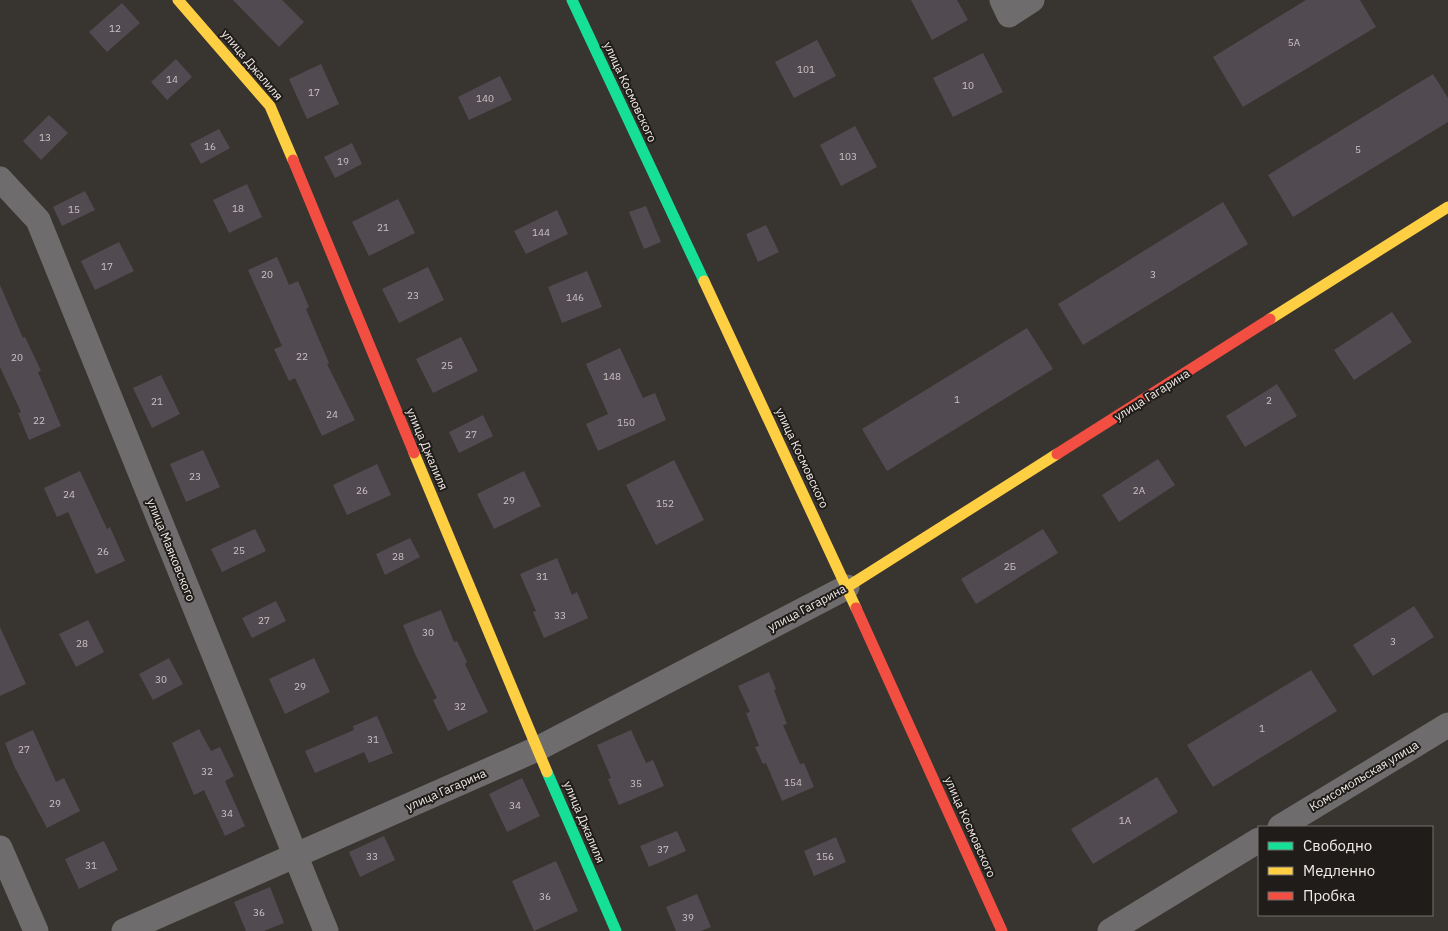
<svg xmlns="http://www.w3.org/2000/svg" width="1448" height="931" viewBox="0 0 1448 931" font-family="'IBM Plex Sans',sans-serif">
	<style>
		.building { fill: #524a51 }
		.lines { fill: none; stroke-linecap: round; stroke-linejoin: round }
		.street { stroke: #6e6c6c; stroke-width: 25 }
		.fast { stroke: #16e098; stroke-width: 11 }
		.slow { stroke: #ffcf43; stroke-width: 11 }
		.jam { stroke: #f24e42; stroke-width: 11 }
		.labels { text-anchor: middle; stroke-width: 4; stroke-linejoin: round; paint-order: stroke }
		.number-label { font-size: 10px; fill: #cac4c3 }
		.street-label { font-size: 12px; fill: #f2ece9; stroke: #1f1c19 }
	</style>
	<rect width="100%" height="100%" fill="#383430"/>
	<g class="building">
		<polygon points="233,0 282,0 304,22 279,47"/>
		<polygon points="911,0 957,0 968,20 932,40"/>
		<polygon points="1306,0 1360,0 1376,27 1243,107 1213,57"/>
		<polygon points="122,3 140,23 107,52 89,32"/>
		<polygon points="817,40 836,76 794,98 775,62"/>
		<polygon points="983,53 1003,92 953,117 933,78"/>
		<polygon points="176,59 192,77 167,100 151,82"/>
		<polygon points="321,64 339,104 307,119 289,79"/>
		<polygon points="1433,74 1448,98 1448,122 1293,217 1268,175"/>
		<polygon points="500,76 512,100 469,120 458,97"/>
		<polygon points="49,115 68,133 41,160 23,141"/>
		<polygon points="855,126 877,167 841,186 820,145"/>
		<polygon points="219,129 230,148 201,164 190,144"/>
		<polygon points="352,143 362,164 335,178 324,157"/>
		<polygon points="247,184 262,217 229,233 213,200"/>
		<polygon points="85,191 95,210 62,226 53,207"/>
		<polygon points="398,199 415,233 369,256 352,222"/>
		<polygon points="1223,202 1248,244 1083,345 1058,304"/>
		<polygon points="646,206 661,242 644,249 629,212"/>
		<polygon points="557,210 568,234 526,254 514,231"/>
		<polygon points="766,225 779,252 758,262 746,234"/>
		<polygon points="119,242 134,271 95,290 81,261"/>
		<polygon points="277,257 289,285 298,281 309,307 306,309 329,363 327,364 355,420 322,436 295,378 289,381 274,349 282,346 248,270"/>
		<polygon points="428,267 444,300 399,323 382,289"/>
		<polygon points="587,271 602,307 562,323 548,287"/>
		<polygon points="0,285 23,338 25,337 41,371 38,372 61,426 29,440 18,413 21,412 0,367"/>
		<polygon points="1392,312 1412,342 1354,380 1334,350"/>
		<polygon points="1027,328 1053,369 887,471 862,429"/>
		<polygon points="461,337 478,371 433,393 416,359"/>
		<polygon points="620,348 643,398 655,393 666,420 598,451 586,424 608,414 586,364"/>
		<polygon points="161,375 180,414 152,428 133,388"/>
		<polygon points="1277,384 1297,416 1245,447 1226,416"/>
		<polygon points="483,415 493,436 459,453 449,432"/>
		<polygon points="203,450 220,487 186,502 170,464"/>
		<polygon points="1158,459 1175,485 1119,522 1102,495"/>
		<polygon points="674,460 704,520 656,545 626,485"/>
		<polygon points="377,464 391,495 347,515 333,485"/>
		<polygon points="80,471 107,529 110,527 125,561 96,574 68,512 57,517 44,488"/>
		<polygon points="524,471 541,506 494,529 477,494"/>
		<polygon points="255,529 266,551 222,572 211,549"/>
		<polygon points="1043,529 1058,553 976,604 961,579"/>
		<polygon points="410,538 420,557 385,575 376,554"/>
		<polygon points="557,558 572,595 577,592 588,618 544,638 533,612 536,611 520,574"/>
		<polygon points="276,601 286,621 252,638 242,618"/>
		<polygon points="1414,606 1434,637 1373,676 1353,645"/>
		<polygon points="441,610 454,642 457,641 467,662 465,664 488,712 448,731 433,700 437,698 415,654 403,625"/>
		<polygon points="88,620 104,652 76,667 59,634"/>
		<polygon points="0,627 26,684 0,696"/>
		<polygon points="169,658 183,684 153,700 139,674"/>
		<polygon points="314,658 330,692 285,714 269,679"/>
		<polygon points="1311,670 1337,711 1213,787 1187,745"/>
		<polygon points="769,672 776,689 774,690 787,724 783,725 800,764 804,763 814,787 782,801 766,763 763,764 755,747 759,746 746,713 750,712 738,686"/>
		<polygon points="377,716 393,753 369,763 364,752 315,773 305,751 354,730 353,726"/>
		<polygon points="199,729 211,751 220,747 234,776 225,781 245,826 225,836 204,790 194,795 172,743"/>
		<polygon points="33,730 56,782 64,778 80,811 47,828 15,768 5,743"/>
		<polygon points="631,730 646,763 653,760 664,786 619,805 608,779 611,778 597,745"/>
		<polygon points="1157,777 1178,812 1093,864 1071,829"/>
		<polygon points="522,778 540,816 507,832 489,794"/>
		<polygon points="677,831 686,851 649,867 640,846"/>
		<polygon points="384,836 395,860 360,877 349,852"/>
		<polygon points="836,837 846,862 814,876 804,851"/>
		<polygon points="104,841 118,870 79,889 65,859"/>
		<polygon points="556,861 578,911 534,931 512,881"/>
		<polygon points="270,887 284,923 264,931 246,931 234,902"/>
		<polygon points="697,894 711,927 701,931 676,931 666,907"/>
	</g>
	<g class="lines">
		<g class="street">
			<polyline points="1002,0 1009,15 1032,0"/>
			<polyline points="0,179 38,220 326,931"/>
			<polyline points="1280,827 1448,725"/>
			<polyline points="0,848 36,931"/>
			<polyline points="124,931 537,749 847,587"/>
			<polyline points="1110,931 1259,840"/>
		</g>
		<g class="fast">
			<polyline points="572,0 704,281"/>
			<polyline points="547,772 616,931"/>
		</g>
		<g class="slow">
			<polyline points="178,0 270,106 293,160"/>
			<polyline points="704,281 856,608"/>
			<polyline points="1270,319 1448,207"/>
			<polyline points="414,453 547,772"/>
			<polyline points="847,587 1057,454"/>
		</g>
		<g class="jam">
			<polyline points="293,160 414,453"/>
			<polyline points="1057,454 1270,319"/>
			<polyline points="856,608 1002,931"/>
		</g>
	</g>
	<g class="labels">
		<g class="number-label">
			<text x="115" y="32">12</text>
			<text x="1294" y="46">5А</text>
			<text x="806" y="73">101</text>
			<text x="172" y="83">14</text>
			<text x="968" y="89">10</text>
			<text x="314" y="96">17</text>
			<text x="485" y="102">140</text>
			<text x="45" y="141">13</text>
			<text x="210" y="150">16</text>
			<text x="1358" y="153">5</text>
			<text x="848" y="160">103</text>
			<text x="343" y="165">19</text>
			<text x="238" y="212">18</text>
			<text x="74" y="213">15</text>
			<text x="383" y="231">21</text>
			<text x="541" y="236">144</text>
			<text x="107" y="270">17</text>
			<text x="267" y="278">20</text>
			<text x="1153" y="278">3</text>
			<text x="413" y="299">23</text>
			<text x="575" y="301">146</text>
			<text x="302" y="360">22</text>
			<text x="17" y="361">20</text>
			<text x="447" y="369">25</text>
			<text x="612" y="380">148</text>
			<text x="957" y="403">1</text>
			<text x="1269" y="404">2</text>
			<text x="157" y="405">21</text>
			<text x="332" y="418">24</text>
			<text x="39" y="424">22</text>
			<text x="626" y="426">150</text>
			<text x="471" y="438">27</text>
			<text x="195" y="480">23</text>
			<text x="362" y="494">26</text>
			<text x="1139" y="494">2А</text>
			<text x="69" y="498">24</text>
			<text x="509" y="504">29</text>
			<text x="665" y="507">152</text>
			<text x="239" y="554">25</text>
			<text x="103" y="555">26</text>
			<text x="398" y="560">28</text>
			<text x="1010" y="570">2Б</text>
			<text x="542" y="580">31</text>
			<text x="560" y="619">33</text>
			<text x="264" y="624">27</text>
			<text x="428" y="636">30</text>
			<text x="1393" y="645">3</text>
			<text x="82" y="647">28</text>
			<text x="161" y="683">30</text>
			<text x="300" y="690">29</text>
			<text x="460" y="710">32</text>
			<text x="1262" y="732">1</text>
			<text x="373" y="743">31</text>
			<text x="24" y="753">27</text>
			<text x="207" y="775">32</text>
			<text x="793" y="786">154</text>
			<text x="636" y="787">35</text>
			<text x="55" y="807">29</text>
			<text x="515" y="809">34</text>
			<text x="227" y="817">34</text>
			<text x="1125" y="824">1А</text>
			<text x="663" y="853">37</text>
			<text x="372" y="860">33</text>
			<text x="825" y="860">156</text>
			<text x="91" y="869">31</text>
			<text x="545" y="900">36</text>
			<text x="259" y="916">36</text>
			<text x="688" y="921">39</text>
		</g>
		<g class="street-label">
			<text transform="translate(252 65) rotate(50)" y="4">улица Джалиля</text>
			<text transform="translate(630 92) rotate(65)" y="4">улица Космовского</text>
			<text transform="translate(1152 395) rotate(-32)" y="4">улица Гагарина</text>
			<text transform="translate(427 449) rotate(67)" y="4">улица Джалиля</text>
			<text transform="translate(802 458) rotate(65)" y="4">улица Космовского</text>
			<text transform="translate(171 550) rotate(68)" y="4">улица Маяковского</text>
			<text transform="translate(807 608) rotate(-28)" y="4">улица Гагарина</text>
			<text transform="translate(1364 776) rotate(-31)" y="4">Комсомольская улица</text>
			<text transform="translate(446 790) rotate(-24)" y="4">улица Гагарина</text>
			<text transform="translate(584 822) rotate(67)" y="4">улица Джалиля</text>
			<text transform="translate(970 827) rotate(66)" y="4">улица Космовского</text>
		</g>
	</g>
	<rect x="1258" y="826" width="175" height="90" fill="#1f1c19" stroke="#736f6c"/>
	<rect x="1268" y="842" width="25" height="8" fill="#16e098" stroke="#736f6c"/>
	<text x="1303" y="851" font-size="15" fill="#f2ece9">Свободно</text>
	<rect x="1268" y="867" width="25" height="8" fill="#ffcf43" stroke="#736f6c"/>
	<text x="1303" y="876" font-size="15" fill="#f2ece9">Медленно</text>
	<rect x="1268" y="892" width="25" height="8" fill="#f24e42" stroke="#736f6c"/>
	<text x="1303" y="901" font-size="15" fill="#f2ece9">Пробка</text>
</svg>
